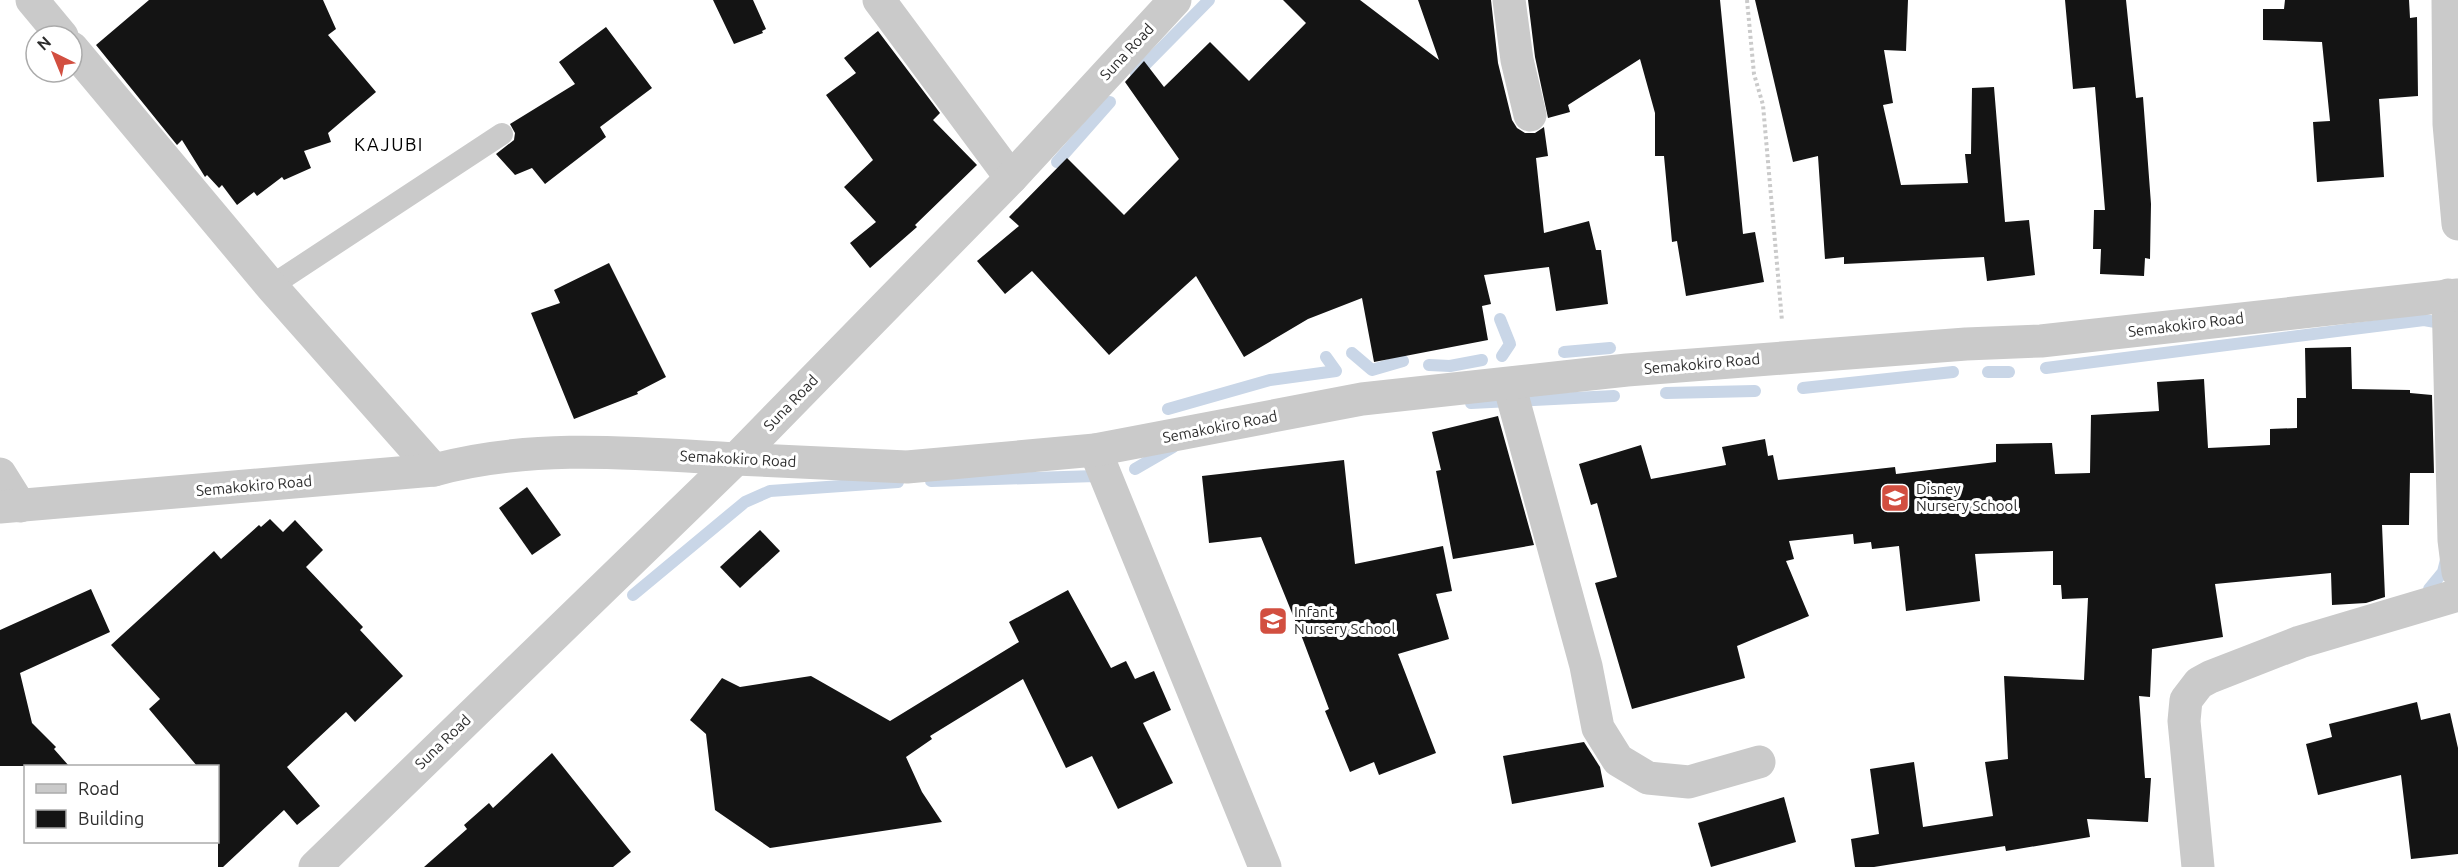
<svg xmlns="http://www.w3.org/2000/svg" width="2458" height="867" viewBox="0 0 2458 867" font-family="Ubuntu,sans-serif">
	<style>
		.lines { fill: none; stroke-linecap: round; stroke-linejoin: round }
		.stream { stroke: #c9d6e7; stroke-width: 12 }
		.building { fill: #141414 }
		.path { stroke: #cacaca; stroke-width: 4; stroke-dasharray: 3 3; stroke-linecap: butt }
		.service { stroke: #cacaca; stroke-width: 22 }
		.minor { stroke: #cacaca; stroke-width: 33 }
		.tertiary { stroke: #cacaca; stroke-width: 33 }
		.labels { text-anchor: middle; stroke-width: 6; stroke-linejoin: round; paint-order: stroke }
		.street-label { font-size: 15px; fill: #2d2d2d; stroke: #fff }
		.poi-label { font-size: 15px; fill: #2d2d2d; stroke: #fff; text-anchor: start }
		.quarter-label { font-size: 18px; letter-spacing: 1.5px; fill: #000; stroke: #fff }
	</style>
	<rect width="100%" height="100%" fill="#fff"/>
	<g class="lines">
		<g class="stream">
			<polyline points="1136,74 1209,0"/>
			<polyline points="1057,162 1110,102"/>
			<polyline points="1500,319 1510,344 1502,356"/>
			<polyline points="1564,352 1610,348"/>
			<polyline points="1352,353 1372,370 1403,361"/>
			<polyline points="1429,365 1450,366 1482,360"/>
			<polyline points="2046,368 2424,320 2447,324"/>
			<polyline points="1988,372 2009,372"/>
			<polyline points="1803,388 1953,372"/>
			<polyline points="1666,393 1755,391"/>
			<polyline points="1471,403 1614,396"/>
			<polyline points="1168,409 1270,380 1336,371 1326,357"/>
			<polyline points="1135,469 1173,447"/>
			<polyline points="931,481 1096,476 1098,482"/>
			<polyline points="2429,589 2443,572 2446,560"/>
			<polyline points="633,595 745,502 770,491 898,482"/>
		</g>
	</g>
	<g class="building">
		<polygon points="149,0 323,0 336,29 328,35 376,92 328,133 331,142 304,151 311,168 284,180 282,177 257,196 254,192 237,205 222,185 219,188 207,175 205,177 182,140 177,145 96,45"/>
		<polygon points="713,0 753,0 766,29 762,31 763,33 734,44"/>
		<polygon points="1283,0 1360,0 1439,60 1418,0 1491,0 1498,63 1512,120 1517,128 1525,133 1535,133 1544,127 1548,156 1536,158 1544,233 1589,221 1596,250 1601,250 1608,304 1556,311 1549,267 1484,275 1491,304 1482,306 1488,340 1374,362 1362,298 1308,319 1244,357 1196,276 1109,355 1032,271 1005,294 977,261 1019,226 1009,217 1067,158 1124,215 1179,159 1125,82 1144,61 1164,87 1210,42 1249,81 1306,23"/>
		<polygon points="1528,0 1720,0 1743,234 1755,232 1764,282 1686,296 1677,241 1672,242 1664,156 1655,156 1655,113 1640,59 1568,105 1570,112 1548,118 1535,57"/>
		<polygon points="1755,0 1908,0 1906,51 1884,50 1893,103 1883,105 1901,185 1968,183 1965,154 1971,154 1972,88 1994,87 2005,222 2029,220 2035,275 1987,281 1984,257 1844,264 1844,257 1825,259 1818,156 1793,162"/>
		<polygon points="2065,0 2126,0 2136,98 2143,97 2151,204 2150,259 2145,258 2144,276 2100,274 2101,249 2093,249 2094,210 2105,210 2095,87 2073,89"/>
		<polygon points="2285,0 2409,0 2410,18 2417,17 2418,96 2379,99 2384,177 2317,182 2313,122 2330,121 2322,42 2263,40 2263,9 2284,9"/>
		<polygon points="606,27 652,88 600,127 606,137 545,184 532,168 515,175 496,154 514,140 515,133 510,124 575,84 559,62"/>
		<polygon points="878,31 940,113 933,120 977,165 915,225 917,227 870,268 850,243 876,222 844,187 873,160 826,95 856,73 844,58"/>
		<polygon points="609,263 666,377 637,392 638,394 574,419 531,313 560,303 554,290"/>
		<polygon points="2351,347 2352,389 2410,390 2410,393 2432,395 2434,473 2410,473 2409,525 2382,525 2385,597 2366,603 2332,605 2331,573 2215,584 2223,637 2152,649 2150,697 2139,696 2145,778 2151,778 2148,822 2087,819 2090,837 2006,851 2005,846 1874,867 1855,867 1851,839 1879,834 1870,769 1914,762 1923,827 1993,816 1985,762 2008,759 2004,676 2084,680 2088,598 2062,599 2061,585 2053,585 2053,551 1975,554 1980,601 1906,611 1899,546 1872,549 1871,542 1854,544 1853,534 1789,541 1794,559 1786,561 1809,616 1737,646 1745,678 1632,709 1595,583 1617,577 1597,503 1591,505 1579,464 1641,445 1651,479 1726,465 1722,447 1765,439 1768,456 1773,455 1778,480 1895,467 1896,474 1996,462 1996,444 2052,443 2055,474 2090,473 2091,415 2159,411 2157,382 2204,379 2208,448 2270,445 2270,429 2297,428 2297,398 2306,398 2305,348"/>
		<polygon points="1498,416 1534,545 1453,559 1436,471 1441,470 1432,432"/>
		<polygon points="1344,460 1355,564 1443,546 1452,591 1436,594 1449,639 1398,654 1436,753 1379,775 1374,762 1350,772 1325,711 1329,709 1303,640 1261,537 1209,543 1202,476"/>
		<polygon points="527,487 561,535 532,555 499,508"/>
		<polygon points="270,519 283,532 295,520 323,550 306,567 363,627 360,630 403,676 355,722 346,712 287,767 320,806 297,825 284,810 223,867 218,867 218,766 197,766 149,709 160,699 111,645 214,551 221,559 259,525 261,527"/>
		<polygon points="760,530 780,551 740,588 720,567"/>
		<polygon points="91,589 110,632 20,673 32,723 56,747 54,749 69,766 0,766 0,630"/>
		<polygon points="1068,590 1111,668 1126,661 1135,679 1154,671 1171,710 1143,723 1173,783 1118,809 1092,756 1066,768 1023,679 930,736 932,739 906,757 922,792 942,822 770,848 715,810 706,734 690,720 722,678 740,687 811,676 890,721 1019,642 1009,622"/>
		<polygon points="2417,702 2421,720 2450,713 2458,748 2458,854 2411,859 2401,775 2318,795 2306,744 2332,737 2329,724"/>
		<polygon points="1584,742 1600,767 1604,787 1512,804 1503,756"/>
		<polygon points="552,753 631,852 613,867 424,867 467,829 464,825 489,803 493,808"/>
		<polygon points="1784,797 1796,842 1711,867 1698,823"/>
	</g>
	<g class="lines">
		<polyline class="path" points="1747,0 1754,74 1763,105 1782,321"/>
		<polyline class="service" points="271,286 502,134"/>
		<g class="minor">
			<polyline points="32,0 62,36"/>
			<polyline points="879,0 1011,178"/>
			<polyline points="1509,0 1517,60 1530,115"/>
			<polyline points="2448,0 2449,124 2458,224"/>
			<polyline points="72,48 271,286 434,470"/>
			<polyline points="2448,295 2454,540 2458,572"/>
			<polyline points="1509,384 1586,666 1598,728 1618,760 1648,778 1689,782 1759,762"/>
			<polyline points="1095,450 1265,867"/>
			<polyline points="0,474 20,506"/>
			<path d="M0 507 434 470C533 443 635 453 736 459"/>
			<polyline points="2198,867 2184,721 2186,700 2199,683 2210,677 2300,642 2458,595"/>
		</g>
		<g class="tertiary">
			<polyline points="736,459 907,467 1095,450 1362,399 1627,370 1966,344 2041,341 2458,295"/>
			<polyline points="315,867 736,459 1011,178 1175,0"/>
		</g>
	</g>
	<defs>
		<g id="school-square" transform="scale(1.5)"><rect x="-9" y="-9" width="18" height="18" rx="4" fill="#d24f40" stroke="#fff"/><path d="M0-5L7-2L0 1L-7-2ZM-4 1L0 2.5L4 1V4Q0 6-4 4Z" fill="#fff"/></g>
	</defs>
	<g fill-rule="evenodd">
		<use href="#school-square" x="1895" y="498"/>
		<use href="#school-square" x="1273" y="621"/>
	</g>
	<g class="labels">
		<g class="street-label">
			<text transform="translate(1127 52) rotate(-47)" y="5">Suna Road</text>
			<text transform="translate(2186 325) rotate(-7)" y="5">Semakokiro Road</text>
			<text transform="translate(1702 364) rotate(-5)" y="5">Semakokiro Road</text>
			<text transform="translate(791 403) rotate(-46)" y="5">Suna Road</text>
			<text transform="translate(1220 427) rotate(-11)" y="5">Semakokiro Road</text>
			<text transform="translate(738 459) rotate(3)" y="5">Semakokiro Road</text>
			<text transform="translate(254 486) rotate(-5)" y="5">Semakokiro Road</text>
			<text transform="translate(443 742) rotate(-44)" y="5">Suna Road</text>
		</g>
		<g class="poi-label">
			<text x="1916" y="494">Disney<tspan x="1916" dy="17">Nursery School</tspan></text>
			<text x="1294" y="617">Infant<tspan x="1294" dy="17">Nursery School</tspan></text>
		</g>
		<g class="quarter-label">
			<text x="389" y="151">KAJUBI</text>
		</g>
	</g>
	<rect x="24" y="765" width="195" height="78" fill="#ffffff" stroke="#ababab" stroke-width="1.5"/>
	<rect x="36" y="784" width="30" height="9" fill="#cacaca" stroke="#ababab" stroke-width="1.5"/>
	<text x="78" y="795" font-size="18" fill="#2d2d2d">Road</text>
	<rect x="36" y="810" width="30" height="18" fill="#141414" stroke="#ababab" stroke-width="1.5"/>
	<text x="78" y="825" font-size="18" fill="#2d2d2d">Building</text>
	<g transform="translate(54 54) rotate(317)"><circle r="28" fill="#ffffff" stroke="#ababab" stroke-width="1.5"/>
	<path d="M0-4.5L10 22L0 15L-10 22Z" fill="#d24f40"/>
	<text y="-9" font-size="16" font-weight="bold" text-anchor="middle" fill="#2d2d2d">N</text>
	</g>
</svg>
